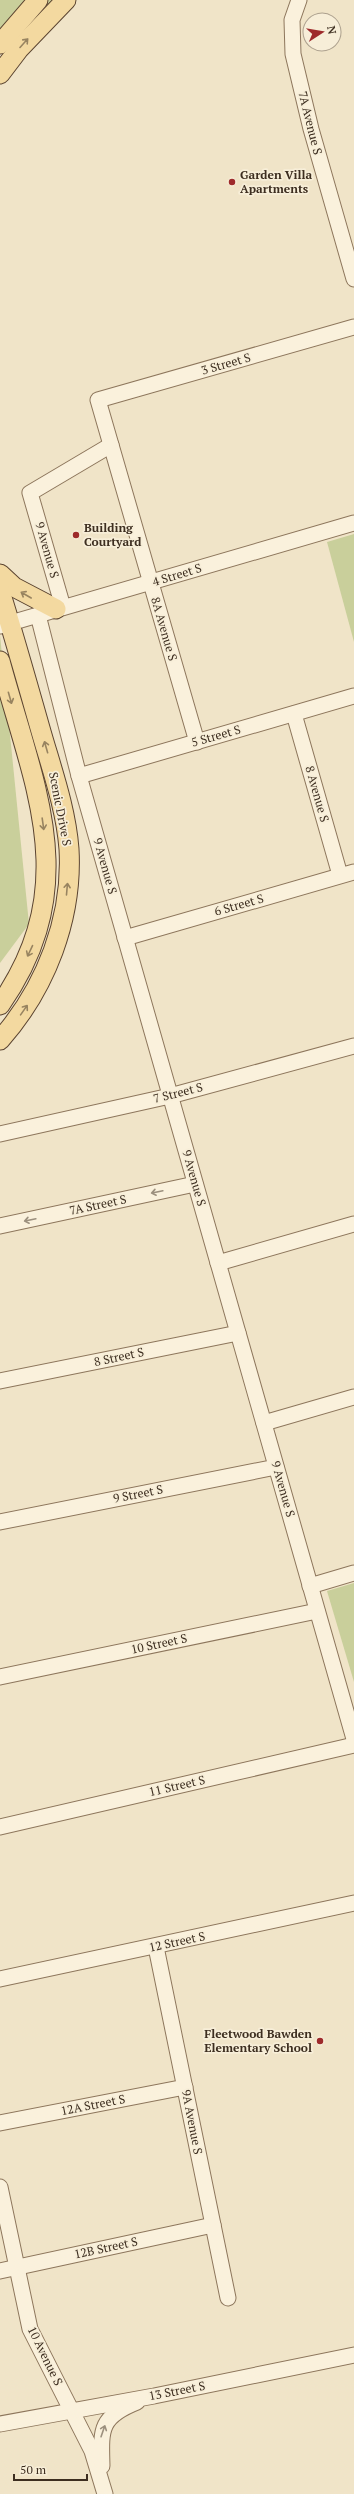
<svg xmlns="http://www.w3.org/2000/svg" width="354" height="2494" viewBox="0 0 354 2494" font-family="'PT Serif',serif">
	<style>
		.green { fill: #c9cf9b }
		.lines { fill: none; stroke-linecap: round; stroke-linejoin: round }
		.minor-casing { stroke: #8d765c; stroke-width: 17 }
		.major-casing { stroke: #5b4430; stroke-width: 21 }
		.minor { stroke: #faf1dc; stroke-width: 15 }
		.major { stroke: #f3d9a0; stroke-width: 19 }
		.oneway { stroke: #988460 }
		.oneway2 { stroke: #9c907e }
		.poi-dot { fill: #9e2a2b; stroke: #f7eed8; stroke-width: 1.5 }
		.labels { text-anchor: middle; stroke-width: 3.5; stroke-linejoin: round; paint-order: stroke }
		.street-label { font-size: 12px; fill: #3d2e20; stroke: #f7eed8 }
		.poi-label { font-size: 12px; font-weight: bold; fill: #3d2e20; stroke: #f7eed8; text-anchor: start }
	</style>
	<rect width="100%" height="100%" fill="#f0e4c8"/>
	<g class="green">
		<polygon points="0,0 55,0 0,35"/>
		<polygon points="354,534 354,642 327,542"/>
		<polygon points="0,635 29,924 0,963"/>
		<polygon points="354,1583 354,1682 327,1591"/>
	</g>
	<g class="lines">
		<g class="minor-casing">
			<g id="minor">
				<polyline points="299,0 292,20 293,54 311,129 354,279"/>
				<polyline points="63,607 30,493 111,445"/>
				<polyline points="38,615 79,776 354,1739"/>
				<polyline points="0,626 354,523"/>
				<polyline points="294,714 340,875"/>
				<polyline points="197,742 98,400 354,327"/>
				<polyline points="79,776 354,696"/>
				<polyline points="125,938 354,872"/>
				<polyline points="0,1134 170,1096 354,1046"/>
				<polyline points="0,1226 195,1184"/>
				<polyline points="218,1263 354,1224"/>
				<polyline points="0,1381 238,1333"/>
				<polyline points="264,1423 354,1397"/>
				<polyline points="0,1522 276,1467"/>
				<polyline points="310,1586 354,1573"/>
				<polyline points="0,1677 317,1611"/>
				<polyline points="0,1827 354,1745"/>
				<polyline points="156,1947 228,2298"/>
				<polyline points="0,1979 354,1903"/>
				<polyline points="0,2123 185,2087"/>
				<polyline points="0,2187 30,2329 92,2451 105,2494"/>
				<polyline points="0,2271 213,2225"/>
				<polyline points="0,2424 154,2396 354,2355"/>
				<path d="M102 2466C101 2430 99 2417 137 2402"/>
			</g>
		</g>
		<g class="major-casing">
			<g id="major">
				<polyline points="0,44 38,0"/>
				<polyline points="0,74 19,49 66,0"/>
				<polyline points="0,574 14,587 56,609"/>
				<path d="M0 591C14 636 27 682 40 728 51 767 66 808 69 849 73 918 46 988 0 1040"/>
				<path d="M0 661C34 787 84 885 0 1005"/>
			</g>
		</g>
		<use href="#minor" class="minor"/>
		<use href="#major" class="major"/>
	</g>
	<defs><path id="oneway-shaft" d="M-6 0H5M1.5-3L5.5 0L1.5 3" fill="none" stroke-width="1.6" stroke-linecap="round" stroke-linejoin="round"/></defs>
	<g class="oneway">
		<use href="#oneway-shaft" transform="translate(24 43) rotate(-48)"/>
		<use href="#oneway-shaft" transform="translate(26 595) rotate(-150)"/>
		<use href="#oneway-shaft" transform="translate(10 698) rotate(74)"/>
		<use href="#oneway-shaft" transform="translate(46 747) rotate(-106)"/>
		<use href="#oneway-shaft" transform="translate(43 824) rotate(82)"/>
		<use href="#oneway-shaft" transform="translate(67 889) rotate(-85)"/>
		<use href="#oneway-shaft" transform="translate(30 951) rotate(115)"/>
		<use href="#oneway-shaft" transform="translate(24 1010) rotate(-55)"/>
	</g>
	<g class="oneway2">
		<use href="#oneway-shaft" transform="translate(157 1192) rotate(168)"/>
		<use href="#oneway-shaft" transform="translate(30 1220) rotate(168)"/>
		<use href="#oneway-shaft" transform="translate(103 2431) rotate(-71)"/>
	</g>
	<g class="poi-dot">
		<circle cx="232" cy="182" r="4"/>
		<circle cx="76" cy="535" r="4"/>
		<circle cx="320" cy="2041" r="4"/>
	</g>
	<g class="labels">
		<g class="street-label">
			<text transform="translate(310 123) rotate(76)" y="4">7A Avenue S</text>
			<text transform="translate(226 364) rotate(-16)" y="4">3 Street S</text>
			<text transform="translate(47 550) rotate(74)" y="4">9 Avenue S</text>
			<text transform="translate(177 575) rotate(-17)" y="4">4 Street S</text>
			<text transform="translate(164 629) rotate(74)" y="4">8A Avenue S</text>
			<text transform="translate(216 736) rotate(-16)" y="4">5 Street S</text>
			<text transform="translate(317 794) rotate(74)" y="4">8 Avenue S</text>
			<text transform="translate(60 809) rotate(79)" y="4">Scenic Drive S</text>
			<text transform="translate(105 866) rotate(74)" y="4">9 Avenue S</text>
			<text transform="translate(239 905) rotate(-16)" y="4">6 Street S</text>
			<text transform="translate(178 1093) rotate(-14)" y="4">7 Street S</text>
			<text transform="translate(194 1178) rotate(74)" y="4">9 Avenue S</text>
			<text transform="translate(98 1205) rotate(-12)" y="4">7A Street S</text>
			<text transform="translate(119 1357) rotate(-12)" y="4">8 Street S</text>
			<text transform="translate(283 1489) rotate(74)" y="4">9 Avenue S</text>
			<text transform="translate(138 1494) rotate(-11)" y="4">9 Street S</text>
			<text transform="translate(159 1644) rotate(-12)" y="4">10 Street S</text>
			<text transform="translate(177 1786) rotate(-13)" y="4">11 Street S</text>
			<text transform="translate(177 1942) rotate(-12)" y="4">12 Street S</text>
			<text transform="translate(93 2105) rotate(-11)" y="4">12A Street S</text>
			<text transform="translate(192 2122) rotate(79)" y="4">9A Avenue S</text>
			<text transform="translate(106 2248) rotate(-12)" y="4">12B Street S</text>
			<text transform="translate(45 2356) rotate(64)" y="4">10 Avenue S</text>
			<text transform="translate(177 2391) rotate(-11)" y="4">13 Street S</text>
		</g>
		<g class="poi-label">
			<text x="240" y="179">Garden Villa<tspan x="240" dy="14">Apartments</tspan></text>
			<text x="84" y="532">Building<tspan x="84" dy="14">Courtyard</tspan></text>
			<text x="312" y="2038" text-anchor="end">Fleetwood Bawden<tspan x="312" dy="14">Elementary School</tspan></text>
		</g>
	</g>
	<g transform="translate(322 32) rotate(78)"><circle r="19" fill="#f7eed8" stroke="#ada18e"/>
	<path d="M0-3L7 15L0 10L-7 15Z" fill="#9e2a2b"/>
	<text y="-6" font-size="11" font-weight="bold" text-anchor="middle" fill="#3d2e20">N</text>
	</g>
	<path d="M14 2474v6h73v-6" fill="none" stroke="#3d2e20" stroke-width="2"/>
	<text x="20" y="2474" font-size="12" fill="#3d2e20" stroke="#f7eed8" stroke-width="3" paint-order="stroke">50 m</text>
</svg>
